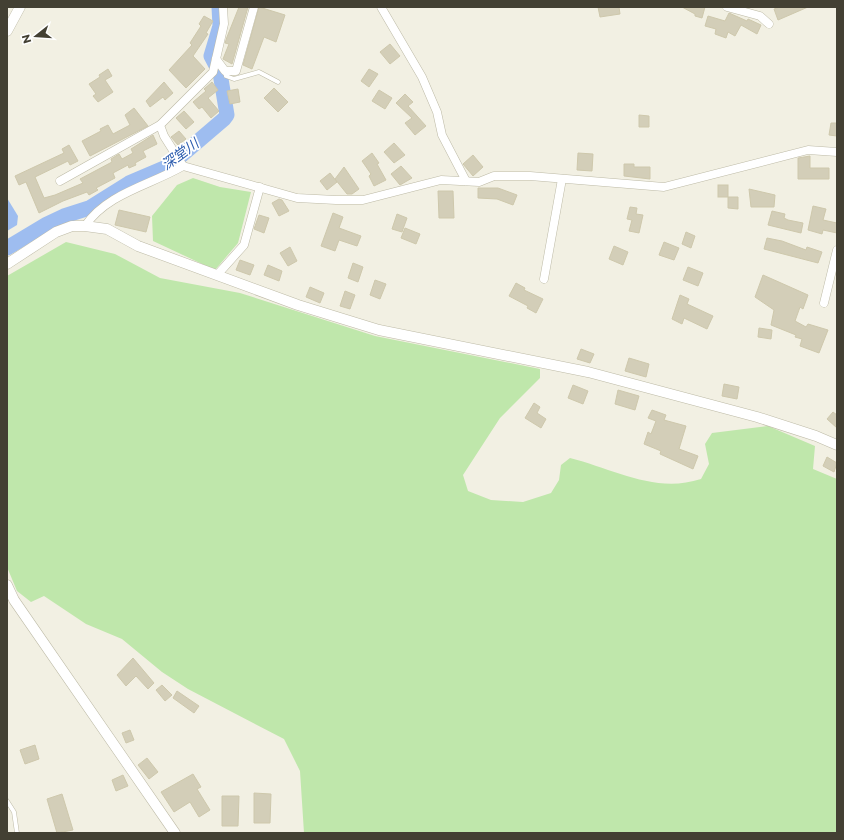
<svg xmlns="http://www.w3.org/2000/svg" width="844" height="840" viewBox="0 0 844 840" font-family="Montserrat,'Noto Sans JP',sans-serif">
	<style>
		.green { fill: #bfe7ab }
		.water { fill: #9ebdf0 }
		.lines { fill: none; stroke-linecap: round; stroke-linejoin: round }
		.river { stroke: #9ebdf0; stroke-width: 15 }
		.building { fill: #d3ceb8; stroke: #cec8ac }
		.service-casing { stroke: #bdbaa6; stroke-width: 5 }
		.minor-casing { stroke: #bdbaa6; stroke-width: 9 }
		.tertiary-casing { stroke: #bdbaa6; stroke-width: 11 }
		.service { stroke: #fff; stroke-width: 4 }
		.minor { stroke: #fff; stroke-width: 8 }
		.tertiary { stroke: #fff; stroke-width: 10 }
		.labels { text-anchor: middle; stroke-width: 3.5; stroke-linejoin: round; paint-order: stroke }
		.water-label { font-size: 14px; font-style: italic; fill: #2d5daf; stroke: #fff }
	</style>
	<rect width="100%" height="100%" fill="#f2f0e3"/>
	<g class="green">
		<polygon points="193,178 220,187 251,192 238,243 215,270 153,241 152,216 177,185"/>
		<path d="M66 242 115 254 160 278 240 293 375 336 540 369V378L500 418 463 475 468 491 491 500 523 502 551 493 559 480 561 465 570 458C614 469 655 494 701 479L709 464 705 444 712 433 768 426 815 446 813 469 837 479V833H304L300 771 284 739 188 689 162 672 122 639 86 624 44 596 31 602 17 591 7 567V276Z"/>
	</g>
	<polygon class="water" points="7,198 18,216 17,225 7,231"/>
	<g class="lines">
		<polyline class="river" points="7,248 47,224 64,216 89,208 129,183 169,166 224,119 227,115 220,73 211,56 220,26 219,7"/>
	</g>
	<g class="building">
		<polygon points="239,7 248,7 232,64 223,59 229,44 225,43 227,37"/>
		<polygon points="259,7 285,15 276,42 264,37 252,69 243,65"/>
		<polygon points="598,7 619,7 620,14 600,17"/>
		<polygon points="682,7 705,7 702,18 695,16 695,14"/>
		<polygon points="780,7 808,7 778,20 774,9"/>
		<polygon points="729,13 747,21 748,19 761,25 757,34 741,25 735,36 728,32 726,38 715,34 716,29 705,26 708,16 725,21"/>
		<polygon points="204,16 213,21 206,33 208,34 193,56 205,69 186,88 169,70 192,45 190,43 201,26 199,24"/>
		<polygon points="390,44 400,56 390,64 380,52"/>
		<polygon points="108,69 112,76 105,80 113,92 98,102 93,96 96,94 89,84 100,77 99,75"/>
		<polygon points="369,69 378,74 369,87 361,81"/>
		<polygon points="164,82 173,93 165,100 163,97 150,107 146,101"/>
		<polygon points="212,82 218,90 208,98 219,111 211,118 202,107 199,109 193,102 206,91 204,89"/>
		<polygon points="274,88 288,102 278,112 264,98"/>
		<polygon points="238,89 240,102 230,104 227,91"/>
		<polygon points="379,90 392,98 385,109 372,101"/>
		<polygon points="405,94 413,102 408,106 426,126 415,135 405,123 412,118 396,103"/>
		<polygon points="134,108 148,126 90,156 82,141 101,131 100,129 108,125 113,134 130,125 125,115"/>
		<polygon points="184,111 194,122 186,129 176,118"/>
		<polygon points="639,115 649,116 649,127 639,127"/>
		<polygon points="831,123 837,123 837,136 829,135"/>
		<polygon points="179,131 186,139 178,145 171,137"/>
		<polygon points="153,135 157,144 143,151 146,157 135,163 136,165 129,168 128,165 113,173 115,178 96,188 98,190 89,195 87,192 63,201 39,213 26,182 19,185 15,176 64,153 62,149 69,145 78,161 70,165 68,161 35,177 44,198 55,195 83,183 80,179 112,162 111,159 119,154 122,159 133,153 131,149"/>
		<polygon points="394,143 405,155 394,163 384,152"/>
		<polygon points="372,153 379,163 377,164 386,180 374,186 369,176 371,174 362,161"/>
		<polygon points="578,153 593,154 592,171 577,170"/>
		<polygon points="473,155 483,167 473,176 463,164"/>
		<polygon points="810,156 810,168 829,168 829,179 798,179 798,158"/>
		<polygon points="624,164 634,164 634,167 650,167 650,179 624,176"/>
		<polygon points="401,166 412,178 400,185 391,174"/>
		<polygon points="344,167 359,189 352,194 347,194 335,179"/>
		<polygon points="330,173 337,182 327,190 320,181"/>
		<rect x="718" y="185" width="10" height="12"/>
		<polygon points="478,188 498,188 517,195 513,205 497,199 478,198"/>
		<polygon points="749,189 775,195 774,207 751,207"/>
		<polygon points="438,191 453,191 454,218 439,218"/>
		<polygon points="728,197 738,197 738,209 728,208"/>
		<polygon points="279,199 282,200 289,211 279,216 272,203"/>
		<polygon points="813,206 826,209 823,220 837,223 837,233 823,230 822,234 808,230"/>
		<polygon points="630,207 637,208 636,214 643,215 639,233 629,231 632,220 627,219"/>
		<polygon points="119,210 150,217 146,232 115,225"/>
		<polygon points="772,211 785,214 784,218 788,220 803,223 801,233 768,225"/>
		<polygon points="333,213 343,217 339,228 361,236 357,246 339,240 335,251 321,246"/>
		<polygon points="397,214 407,218 402,232 392,229"/>
		<polygon points="259,215 269,218 264,233 254,229"/>
		<polygon points="405,228 420,234 416,244 401,238"/>
		<polygon points="686,232 695,236 691,248 682,244"/>
		<polygon points="767,238 782,241 806,250 807,247 822,252 818,263 764,249"/>
		<polygon points="664,242 679,248 674,260 659,255"/>
		<polygon points="614,246 628,252 623,265 609,259"/>
		<polygon points="290,247 297,261 288,266 280,253"/>
		<polygon points="240,260 254,265 250,275 236,270"/>
		<polygon points="353,263 363,267 358,282 348,278"/>
		<polygon points="268,265 282,271 279,281 264,275"/>
		<polygon points="688,267 703,273 698,286 683,280"/>
		<polygon points="763,275 808,295 803,309 800,307 795,321 806,327 808,324 828,330 819,353 800,346 802,339 795,337 796,335 771,325 774,310 755,297"/>
		<polygon points="375,280 386,284 380,299 370,295"/>
		<polygon points="516,283 525,288 524,290 543,299 536,313 527,308 528,306 509,296"/>
		<polygon points="310,287 324,293 320,303 306,297"/>
		<polygon points="345,291 355,295 350,309 340,306"/>
		<polygon points="680,295 689,299 687,304 713,316 707,329 684,318 682,324 672,319"/>
		<polygon points="759,328 772,330 771,339 758,337"/>
		<polygon points="581,349 594,354 590,363 577,359"/>
		<polygon points="629,358 649,364 646,377 625,371"/>
		<polygon points="724,384 739,387 737,399 722,396"/>
		<polygon points="573,385 588,391 583,404 568,398"/>
		<polygon points="618,390 639,396 635,410 615,404"/>
		<polygon points="534,403 540,407 537,413 546,419 541,428 525,418"/>
		<polygon points="652,410 666,415 664,420 686,426 679,449 698,456 693,469 660,454 661,451 644,444 648,432 651,434 656,421 648,418"/>
		<polygon points="833,412 837,415 837,428 827,419"/>
		<polygon points="827,457 837,463 834,472 823,466"/>
		<polygon points="133,658 154,683 148,689 136,676 126,686 117,675"/>
		<polygon points="162,685 172,695 165,701 156,690"/>
		<polygon points="177,691 199,706 194,713 173,698"/>
		<polygon points="130,730 134,740 126,743 122,733"/>
		<polygon points="35,745 39,759 25,764 20,750"/>
		<polygon points="147,758 158,772 149,779 138,765"/>
		<polygon points="193,774 201,787 197,789 210,810 199,817 190,802 174,812 161,792"/>
		<polygon points="123,775 128,786 116,791 112,780"/>
		<polygon points="254,793 271,794 270,823 254,823"/>
		<polygon points="62,794 73,830 57,833 47,799"/>
		<polygon points="222,796 239,796 238,826 222,826"/>
	</g>
	<g class="lines">
		<g class="service-casing">
			<g id="service">
				<polyline points="225,71 226,76 234,79 259,72 278,82"/>
				<polyline points="7,801 14,812 17,833"/>
			</g>
		</g>
		<g class="minor-casing">
			<g id="minor">
				<polyline points="381,7 422,77 437,112 442,135 466,181"/>
				<polyline points="727,7 760,16 769,24"/>
				<polyline points="216,59 225,71 236,71 254,7"/>
				<polyline points="183,166 164,136 160,125 213,72 224,24 223,7"/>
				<polyline points="60,181 160,125"/>
				<path d="M85 226C107 193 151 185 183 166L297 198 336 200H363L441 180 479 182 494 176H530L664 187 808 150 837 152"/>
				<polyline points="218,274 244,245 260,187"/>
				<polyline points="544,279 562,179"/>
				<polyline points="824,303 837,250"/>
			</g>
		</g>
		<g class="tertiary-casing">
			<g id="tertiary">
				<polyline points="7,31 20,7"/>
				<polyline points="7,264 56,232 72,226 85,226 107,229 138,246 298,305 379,330 588,372 757,417 816,436 837,445"/>
				<polyline points="7,585 14,600 175,833"/>
			</g>
		</g>
		<use href="#service" class="service"/>
		<use href="#minor" class="minor"/>
		<use href="#tertiary" class="tertiary"/>
	</g>
	<g class="labels">
		<g class="water-label">
			<text transform="translate(180 154) rotate(-36)" y="5">深堂川</text>
		</g>
	</g>
	<rect width="844" height="840" fill="none" stroke="#434033" stroke-width="16"/>
	<g transform="translate(36 36) rotate(253)" stroke="#ffffff" stroke-width="3" paint-order="stroke">
	<path d="M0-3L7 15L0 10L-7 15Z" fill="#434033"/>
	<text y="-6" font-size="11" font-weight="bold" text-anchor="middle" fill="#434033">N</text>
	</g>
</svg>
